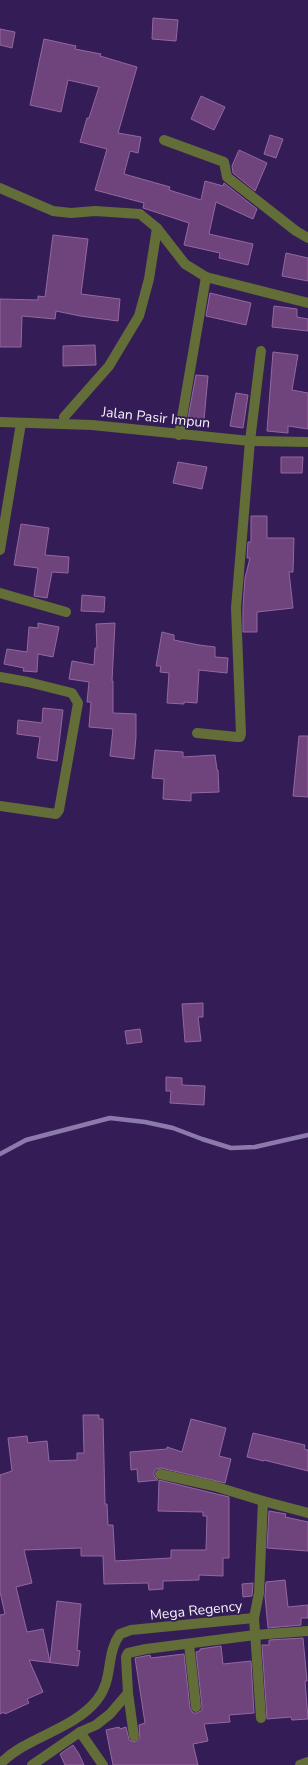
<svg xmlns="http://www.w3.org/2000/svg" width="308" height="1765" viewBox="0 0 308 1765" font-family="'Nunito Sans',sans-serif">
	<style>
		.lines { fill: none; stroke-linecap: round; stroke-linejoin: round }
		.stream { stroke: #8c7aad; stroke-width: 4.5 }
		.building { fill: #6f437b; stroke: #9467a1 }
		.minor { stroke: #626d37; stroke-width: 10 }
		.tertiary { stroke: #626d37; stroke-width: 10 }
		.labels { text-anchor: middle; stroke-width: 3.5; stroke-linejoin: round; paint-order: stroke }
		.street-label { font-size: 14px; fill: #f4f2f9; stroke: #341d57 }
	</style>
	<rect width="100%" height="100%" fill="#341d57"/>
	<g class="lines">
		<polyline class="stream" points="0,1154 26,1140 110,1118 145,1122 173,1128 202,1139 231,1148 255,1147 308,1135"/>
	</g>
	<g class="building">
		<polygon points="153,18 178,20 176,41 152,39"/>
		<polygon points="0,29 15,32 12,48 0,45"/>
		<polygon points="44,39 76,46 75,49 101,54 100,56 137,67 118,133 141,137 138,153 130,151 124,174 170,187 169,190 201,200 205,181 223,186 224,183 257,209 253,219 216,202 209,234 253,244 248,265 219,258 220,253 184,245 189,223 143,208 144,203 95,190 107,149 80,142 87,118 89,118 99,87 68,80 61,112 30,105"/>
		<polygon points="201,96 225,107 214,130 191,119"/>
		<polygon points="270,135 283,139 276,158 264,154"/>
		<polygon points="239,150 267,163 255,191 233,173 232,166"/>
		<polygon points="53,235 88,239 81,294 120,299 118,321 80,316 56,311 55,319 22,316 21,347 0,347 0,299 38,300 38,296 45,297"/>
		<polygon points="286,253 308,258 308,281 282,276"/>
		<polygon points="210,293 251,303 246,325 206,316"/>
		<polygon points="274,306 297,309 297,317 308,319 308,331 272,327"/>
		<polygon points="95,345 96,365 63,366 63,346"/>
		<polygon points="273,352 298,355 292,390 308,393 308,429 288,426 288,433 267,431"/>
		<polygon points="196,375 208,376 204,420 188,418"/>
		<polygon points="236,393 248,395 243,428 230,426"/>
		<polygon points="281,457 303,457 302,473 281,473"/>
		<polygon points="178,462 207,467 202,489 173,483"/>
		<polygon points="251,516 267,516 267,538 294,538 293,572 289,572 293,608 257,612 257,632 243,632 243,608 245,578 250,558 247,558 248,542 251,542"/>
		<polygon points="21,524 49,528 45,555 69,557 68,573 52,572 47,598 34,596 38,568 14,565"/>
		<polygon points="82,595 105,597 104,612 81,611"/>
		<polygon points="38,623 59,627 53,657 38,654 37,672 23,671 24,668 4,664 7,649 27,652 29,627 38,628"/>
		<polygon points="115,623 112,681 113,681 113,713 136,714 136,737 134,759 110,756 113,729 89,727 91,702 87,702 89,682 69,679 72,661 94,665 95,648 97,648 96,624"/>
		<polygon points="162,632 174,635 174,640 199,645 215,647 215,657 228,658 227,673 199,670 197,703 184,702 184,704 167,703 169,673 160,672 161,666 156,666"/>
		<polygon points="43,708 63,710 57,761 37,758 40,737 17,734 18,720 42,723"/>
		<polygon points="299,736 308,736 308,797 293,796"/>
		<polygon points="155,750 183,752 183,757 215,755 217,770 218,770 219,792 191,793 191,801 163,799 164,779 152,778"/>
		<polygon points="203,1003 203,1017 198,1017 201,1041 185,1042 182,1004"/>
		<polygon points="140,1029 142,1042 127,1044 125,1031"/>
		<polygon points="166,1077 182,1078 182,1085 205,1086 204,1105 170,1103 171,1091 166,1091"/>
		<polygon points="83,1415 99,1415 99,1419 103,1419 105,1504 107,1504 108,1525 113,1525 115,1561 171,1558 171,1550 206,1550 207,1516 203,1516 203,1512 158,1511 159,1480 229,1497 229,1558 223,1558 223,1576 199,1575 199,1580 163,1581 163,1589 149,1590 148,1583 104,1584 103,1556 81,1556 81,1548 24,1550 32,1583 16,1587 27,1632 43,1629 50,1662 57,1601 81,1604 77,1650 80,1651 78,1666 29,1660 43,1692 27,1699 29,1703 5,1714 4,1712 0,1714 0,1615 5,1614 0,1592 0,1475 12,1471 8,1438 27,1436 28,1443 47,1441 49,1461 77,1460 77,1453 84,1453"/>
		<polygon points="191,1419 226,1428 219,1456 231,1459 225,1483 161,1468 156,1469 154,1472 154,1476 158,1480 138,1482 137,1469 131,1470 130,1452 167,1449 167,1447 182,1452"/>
		<polygon points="253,1433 305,1445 304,1449 308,1450 308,1471 264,1460 264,1461 247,1457"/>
		<polygon points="269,1511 286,1514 285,1517 308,1522 308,1551 267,1548"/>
		<polygon points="285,1580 288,1607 308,1605 308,1618 301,1618 301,1625 268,1628 265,1596 266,1582"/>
		<polygon points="253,1583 252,1596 243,1597 242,1584"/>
		<polygon points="303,1638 307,1681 305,1681 308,1719 292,1720 291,1717 267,1719 262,1645 269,1645 269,1640"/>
		<polygon points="221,1646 223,1664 251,1661 254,1713 229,1715 230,1722 204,1724 208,1741 193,1744 198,1765 113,1765 106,1730 119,1727 120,1729 126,1727 129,1740 135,1742 140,1738 139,1725 145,1723 135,1658 150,1655 151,1658 184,1654 190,1708 193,1713 197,1713 202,1710 202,1706 196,1652 200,1651 200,1649"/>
		<polygon points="73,1745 79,1754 84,1765 65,1765 60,1754"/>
	</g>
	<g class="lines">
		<g class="minor">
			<polyline points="164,140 224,162 227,177 296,231 308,238"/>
			<polyline points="0,188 53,211 71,213 95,211 140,214 157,228 185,264 206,277 308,303"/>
			<polyline points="64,424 64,417 109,366 139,316 149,279 157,228"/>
			<polyline points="179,435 206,277"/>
			<polyline points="0,550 21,423"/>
			<polyline points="0,593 66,612"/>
			<polyline points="0,677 28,682 72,693 78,703 59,810 56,814 0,806"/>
			<polyline points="197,733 237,737 240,737 241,734 236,608 250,441 261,351"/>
			<polyline points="160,1474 214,1486 263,1501 259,1593 254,1618 261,1718"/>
			<polyline points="263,1501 308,1513"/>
			<polyline points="189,1644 196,1707"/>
			<polyline points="128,1693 134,1736"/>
			<polyline points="80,1732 103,1765"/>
			<path d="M0 1764C27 1736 72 1731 97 1700 114 1679 105 1655 120 1634L131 1630 254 1618"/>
			<polyline points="32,1765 80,1732 96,1725 110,1714 128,1693 126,1657 128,1653 146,1649 255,1635 308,1631"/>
			<polyline points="300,1765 308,1762"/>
		</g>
		<polyline class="tertiary" points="0,422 92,425 250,441 308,442"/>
	</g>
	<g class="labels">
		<g class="street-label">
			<text transform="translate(156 417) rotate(6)" y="5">Jalan Pasir Impun</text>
			<text transform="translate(196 1610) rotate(-6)" y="5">Mega Regency</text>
		</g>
	</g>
</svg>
